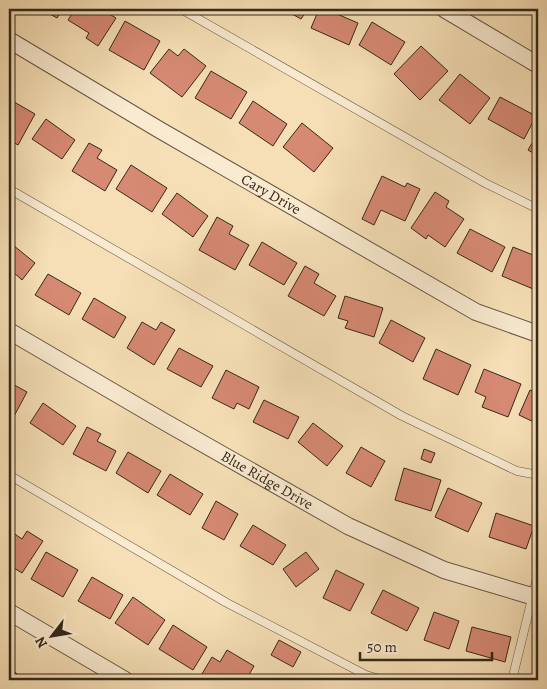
<svg xmlns="http://www.w3.org/2000/svg" width="547" height="689" viewBox="0 0 547 689" font-family="Alegreya,serif">
	<style>
		.building { fill: #d68973; stroke: #35291b }
		.lines { fill: none; stroke-linecap: round; stroke-linejoin: round }
		.service-casing { stroke: #655642; stroke-width: 9 }
		.minor-casing { stroke: #655642; stroke-width: 18 }
		.service { stroke: #f9ead0; stroke-width: 8 }
		.minor { stroke: #f9ead0; stroke-width: 16 }
		.labels { text-anchor: middle; stroke-width: 5; stroke-linejoin: round; paint-order: stroke }
		.street-label { font-size: 15px; fill: #35291b; stroke: #f9ead0 }
	</style>
	<rect width="100%" height="100%" fill="#f6dfb6"/>
	<filter id="stains"><feTurbulence type="fractalNoise" baseFrequency=".004" numOctaves="4"/><feColorMatrix values="0 0 0 0 .2 0 0 0 0 .09 0 0 0 0 .02 0 0 0 .5 -.17"/></filter>
	<radialGradient id="worn" r=".72"><stop offset=".6" stop-color="#630" stop-opacity="0"/><stop offset="1" stop-color="#630" stop-opacity=".3"/></radialGradient>
	<g class="building">
		<polygon points="41,9 62,9 57,18"/>
		<polygon points="75,9 101,9 116,18 98,46 86,38 89,33 68,20"/>
		<polygon points="283,9 308,9 301,19"/>
		<polygon points="319,9 339,9 337,14 358,23 349,45 311,28"/>
		<polygon points="125,21 160,41 144,70 109,50"/>
		<polygon points="372,22 405,42 391,65 359,45"/>
		<polygon points="421,46 448,71 420,100 394,74"/>
		<polygon points="169,49 178,56 184,49 206,66 182,97 150,73"/>
		<polygon points="211,71 247,92 231,119 195,98"/>
		<polygon points="460,74 490,98 470,124 439,100"/>
		<polygon points="500,97 536,116 524,139 488,119"/>
		<polygon points="9,99 35,114 18,145 9,140"/>
		<polygon points="253,101 287,124 273,146 239,123"/>
		<polygon points="46,119 75,140 62,159 32,139"/>
		<polygon points="302,123 333,148 314,172 283,147"/>
		<polygon points="538,133 538,156 528,150"/>
		<polygon points="89,143 102,150 97,158 117,170 105,191 72,171"/>
		<polygon points="131,165 167,188 152,212 116,189"/>
		<polygon points="382,176 405,187 407,183 420,189 405,221 381,210 374,225 362,219"/>
		<polygon points="435,192 449,201 446,207 464,219 445,247 428,235 426,239 411,228"/>
		<polygon points="177,193 208,216 193,237 162,214"/>
		<polygon points="217,217 233,226 229,234 249,245 235,270 199,250"/>
		<polygon points="470,229 505,247 492,272 457,253"/>
		<polygon points="262,242 297,263 284,285 249,265"/>
		<polygon points="13,245 35,263 22,280 13,272 9,277 9,250"/>
		<polygon points="513,247 538,257 538,291 502,276"/>
		<polygon points="305,266 319,274 314,283 336,296 324,316 288,296"/>
		<polygon points="48,274 81,293 69,315 35,295"/>
		<polygon points="345,296 383,308 374,337 345,328 348,321 338,318"/>
		<polygon points="94,298 126,317 114,338 82,319"/>
		<polygon points="391,320 425,338 413,362 379,343"/>
		<polygon points="142,322 156,330 161,322 175,330 154,365 127,348"/>
		<polygon points="179,348 213,366 201,387 167,369"/>
		<polygon points="436,349 471,365 458,395 423,379"/>
		<polygon points="484,369 521,384 508,417 482,407 486,397 475,392"/>
		<polygon points="226,370 259,387 249,409 237,403 234,409 212,398"/>
		<polygon points="9,382 27,392 13,418 9,416"/>
		<polygon points="530,390 538,394 538,424 519,415"/>
		<polygon points="264,400 299,417 288,439 253,422"/>
		<polygon points="43,403 76,426 63,445 30,423"/>
		<polygon points="313,423 343,446 327,466 298,442"/>
		<polygon points="87,427 101,434 97,441 116,451 106,471 73,454"/>
		<polygon points="361,447 385,461 371,487 346,473"/>
		<polygon points="424,449 435,453 431,463 421,459"/>
		<polygon points="128,452 161,471 148,493 116,473"/>
		<polygon points="404,468 441,480 431,511 395,500"/>
		<polygon points="170,474 203,494 190,515 157,495"/>
		<polygon points="448,488 482,503 468,532 435,517"/>
		<polygon points="216,501 238,514 224,540 202,528"/>
		<polygon points="496,513 534,526 526,549 489,537"/>
		<polygon points="253,525 286,545 273,565 240,546"/>
		<polygon points="9,530 22,539 27,531 43,541 22,573 9,565"/>
		<polygon points="46,552 78,570 63,597 31,579"/>
		<polygon points="306,552 319,569 296,587 283,569"/>
		<polygon points="336,570 364,584 350,611 323,598"/>
		<polygon points="92,577 123,595 110,619 78,601"/>
		<polygon points="383,590 419,608 407,631 371,613"/>
		<polygon points="133,597 165,620 148,645 115,623"/>
		<polygon points="434,612 459,621 449,649 424,640"/>
		<polygon points="173,625 207,647 193,670 159,649"/>
		<polygon points="472,627 511,637 505,662 466,651"/>
		<polygon points="279,640 301,652 293,667 271,655"/>
		<polygon points="227,650 254,666 246,680 213,680 202,674 212,657 220,662"/>
		<polygon points="9,667 24,680 9,680"/>
	</g>
	<g class="lines">
		<g class="service-casing">
			<g id="service">
				<polyline points="181,9 485,183 538,209"/>
				<polyline points="9,189 402,416 517,471 538,475"/>
				<polyline points="9,475 227,603 366,675 383,680"/>
				<polyline points="512,680 538,574"/>
			</g>
		</g>
		<g class="minor-casing">
			<g id="minor">
				<polyline points="444,9 538,65"/>
				<path id="s1" d="M9 40 158 129 476 312 538 334"/>
				<path id="s2" d="M9 331 163 421 348 526 444 570 538 598"/>
				<polyline points="9,612 125,680"/>
			</g>
		</g>
		<use href="#service" class="service"/>
		<use href="#minor" class="minor"/>
	</g>
	<g class="labels">
		<g class="street-label">
			<text dy="5" stroke="none"><textPath href="#s1" startOffset="304">Cary Drive</textPath></text>
			<text dy="5" stroke="none"><textPath href="#s2" startOffset="298">Blue Ridge Drive</textPath></text>
		</g>
	</g>
	<rect width="547" height="689" fill="none" stroke="#f6dfb6" stroke-width="30"/>
	<rect x="10" y="10" width="527" height="669" fill="none" stroke="#35291b" stroke-width="2.5"/>
	<rect x="15" y="15" width="517" height="659" fill="none" stroke="#35291b"/>
	<g transform="translate(52 636) rotate(239)" stroke="#f9ead0" stroke-width="4" paint-order="stroke">
	<path d="M0-4L9 19L0 12L-9 19Z" fill="#35291b"/>
	<text y="-8" font-size="14" font-weight="bold" text-anchor="middle" fill="#35291b">N</text>
	</g>
	<path d="M360 652v8h132v-8" fill="none" stroke="#35291b" stroke-width="2.5"/>
	<text x="367" y="652" font-size="15" fill="#35291b" stroke="#f9ead0" stroke-width="4" paint-order="stroke">50 m</text>
	<rect width="100%" height="100%" filter="url(#stains)"/>
	<rect width="100%" height="100%" fill="url(#worn)"/>
</svg>
